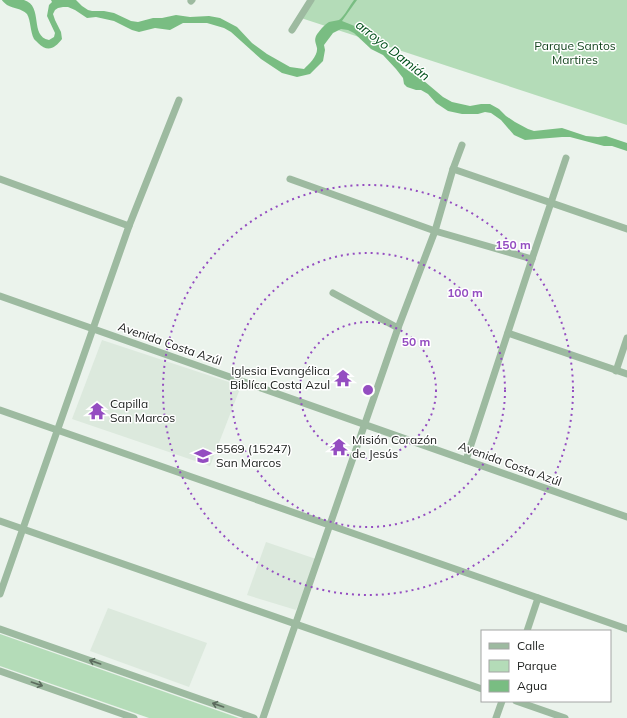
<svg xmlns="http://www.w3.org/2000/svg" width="627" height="718" viewBox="0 0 627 718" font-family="Mulish,sans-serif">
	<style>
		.built { fill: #dce9dd }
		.green { fill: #b4dcb8 }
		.water { fill: #79bd82 }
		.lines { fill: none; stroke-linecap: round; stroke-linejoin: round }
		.street { stroke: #9dbaa0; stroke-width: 7 }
		.oneway { stroke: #5c6c5e }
		.ring { fill: none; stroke: #944dc1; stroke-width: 2; stroke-dasharray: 2 4 }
		.labels { text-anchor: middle; stroke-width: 3; stroke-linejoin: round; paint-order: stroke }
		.park-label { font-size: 12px; fill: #164620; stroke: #fff }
		.street-label { font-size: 12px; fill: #1b1e1c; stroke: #fff }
		.poi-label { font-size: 12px; fill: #1b1e1c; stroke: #fff; text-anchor: start }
		.water-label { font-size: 13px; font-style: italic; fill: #00501a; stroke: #fff }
		.centre { fill: #944dc1; stroke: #fff; stroke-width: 2 }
		.ring-label { font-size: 12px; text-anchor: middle; font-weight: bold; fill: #944dc1; stroke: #fff; stroke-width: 3; stroke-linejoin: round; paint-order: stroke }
	</style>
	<rect width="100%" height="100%" fill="#ebf3ec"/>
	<g class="built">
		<polygon points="102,340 241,386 210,466 72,419"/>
		<polygon points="266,542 319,560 296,610 247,595"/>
		<polygon points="108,608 207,643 189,687 90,651"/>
	</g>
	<g class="green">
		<polygon points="309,0 627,0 627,125 298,17"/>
		<polygon points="0,634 239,718 149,718 0,666"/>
	</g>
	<path class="water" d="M2 0C9 0 18 0 24 0 44 6 29 36 49 40L54 37 55 33 47 16 49 5 52 2 51 0H76L82 6 88 10 92 11H104L114 13 131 21 138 22 153 18H162L176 15 190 17 209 16 220 18 237 27 252 43 267 54 290 67 304 69C309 64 318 56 317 48 316 43 314 41 316 36 319 31 324 25 329 22 332 21 336 21 339 20 344 17 350 5 354 0H357L342 21 362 29 375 39 383 48 400 63 403 67 424 81 443 97 452 102 470 106 481 104H490L499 109 506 116 515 122 528 129 534 131 562 128 586 136 598 137 606 136 627 143V151L612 146H604L570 137H562L525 140 514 135 501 120 491 113 485 112 478 114H462L448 111 436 103 428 94 421 90H416L407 87 404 84 403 78 396 69 383 55 371 49 354 33 348 30 341 29 333 33 324 45 325 50 323 61 310 74 297 77 282 73 261 59 231 32 224 28 207 23H183L170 30 155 28 139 32 132 30 114 21 96 17 87 18 75 10 68 7H63L58 8 55 10 53 14 55 20 61 32 62 39C55 48 48 53 38 43 37 42 35 40 34 39 30 31 31 21 27 14 21 8 14 9 7 5 6 4 2 1 2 0Z"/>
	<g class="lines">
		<g class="street">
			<polyline points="191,1 192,0"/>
			<polyline points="292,30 311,0"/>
			<polyline points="453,169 627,229"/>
			<polyline points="0,179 129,226"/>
			<polyline points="290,179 435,231 532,259"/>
			<polyline points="333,293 398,328"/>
			<polyline points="0,296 627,517"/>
			<polyline points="508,333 627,374"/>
			<polyline points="616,371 627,338"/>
			<polyline points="0,410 627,629"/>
			<polyline points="466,460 532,259 566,158"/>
			<polyline points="0,521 482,689"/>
			<polyline points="0,594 129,226 179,100"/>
			<polyline points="0,629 254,718"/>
			<polyline points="527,631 538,598"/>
			<polyline points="0,671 134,718"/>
			<polyline points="516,701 565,718"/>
			<polyline points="263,718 398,328 435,231 453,169 462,145"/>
			<polyline points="496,718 502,701"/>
		</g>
	</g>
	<defs><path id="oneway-shaft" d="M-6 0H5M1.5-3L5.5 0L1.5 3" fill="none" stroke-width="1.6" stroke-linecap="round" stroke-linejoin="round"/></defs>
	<g class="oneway">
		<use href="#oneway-shaft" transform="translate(95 662) rotate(-161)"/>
		<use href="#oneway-shaft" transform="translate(37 684) rotate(19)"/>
		<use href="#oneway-shaft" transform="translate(218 705) rotate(-161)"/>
	</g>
	<g class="ring">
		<circle cx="368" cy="390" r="68"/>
		<circle cx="368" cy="390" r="137"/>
		<circle cx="368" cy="390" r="205"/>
	</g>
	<defs>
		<g id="temple-bare" transform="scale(1.38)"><path d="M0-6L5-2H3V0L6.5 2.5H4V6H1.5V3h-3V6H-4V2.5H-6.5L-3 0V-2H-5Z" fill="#944dc1" stroke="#fff" stroke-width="2.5" paint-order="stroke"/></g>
		<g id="school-bare" transform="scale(1.38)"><path d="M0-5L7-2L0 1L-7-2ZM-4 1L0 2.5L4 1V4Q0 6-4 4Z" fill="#944dc1" stroke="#fff" stroke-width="2.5" paint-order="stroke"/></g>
	</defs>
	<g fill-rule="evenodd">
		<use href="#temple-bare" x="343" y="378"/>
		<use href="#temple-bare" x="97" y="411"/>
		<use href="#temple-bare" x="339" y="447"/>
		<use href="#school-bare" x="203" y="456"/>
	</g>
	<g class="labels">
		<g class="park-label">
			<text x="575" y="50">Parque Santos<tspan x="575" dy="14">Martires</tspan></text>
		</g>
		<g class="street-label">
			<text transform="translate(170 344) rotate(19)" y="4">Avenida Costa Azúl</text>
			<text transform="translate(510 464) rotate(20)" y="4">Avenida Costa Azúl</text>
		</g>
		<g class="poi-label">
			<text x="330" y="375" text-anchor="end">Iglesia Evangélica<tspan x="330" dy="14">Biblíca Costa Azul</tspan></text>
			<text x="110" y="408">Capilla<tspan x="110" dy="14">San Marcos</tspan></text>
			<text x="352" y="444">Misión Corazón<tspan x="352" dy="14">de Jesús</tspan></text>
			<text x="216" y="453">5569 (15247)<tspan x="216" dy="14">San Marcos</tspan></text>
		</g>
		<g class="water-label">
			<text transform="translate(393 50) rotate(38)" y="5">arroyo Damián</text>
		</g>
	</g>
	<circle cx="368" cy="390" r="6" class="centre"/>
	<g class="ring-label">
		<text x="513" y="249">150 m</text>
		<text x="465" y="297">100 m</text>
		<text x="416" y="346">50 m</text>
	</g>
	<rect x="481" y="630" width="130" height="72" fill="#ffffff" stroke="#a4a5a4"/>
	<rect x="489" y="643" width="20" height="6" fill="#9dbaa0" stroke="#a4a5a4"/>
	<text x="517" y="650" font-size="12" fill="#1b1e1c">Calle</text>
	<rect x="489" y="660" width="20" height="12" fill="#b4dcb8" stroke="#a4a5a4"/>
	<text x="517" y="670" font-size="12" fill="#1b1e1c">Parque</text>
	<rect x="489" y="680" width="20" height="12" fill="#79bd82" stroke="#a4a5a4"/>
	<text x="517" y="690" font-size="12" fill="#1b1e1c">Agua</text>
</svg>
